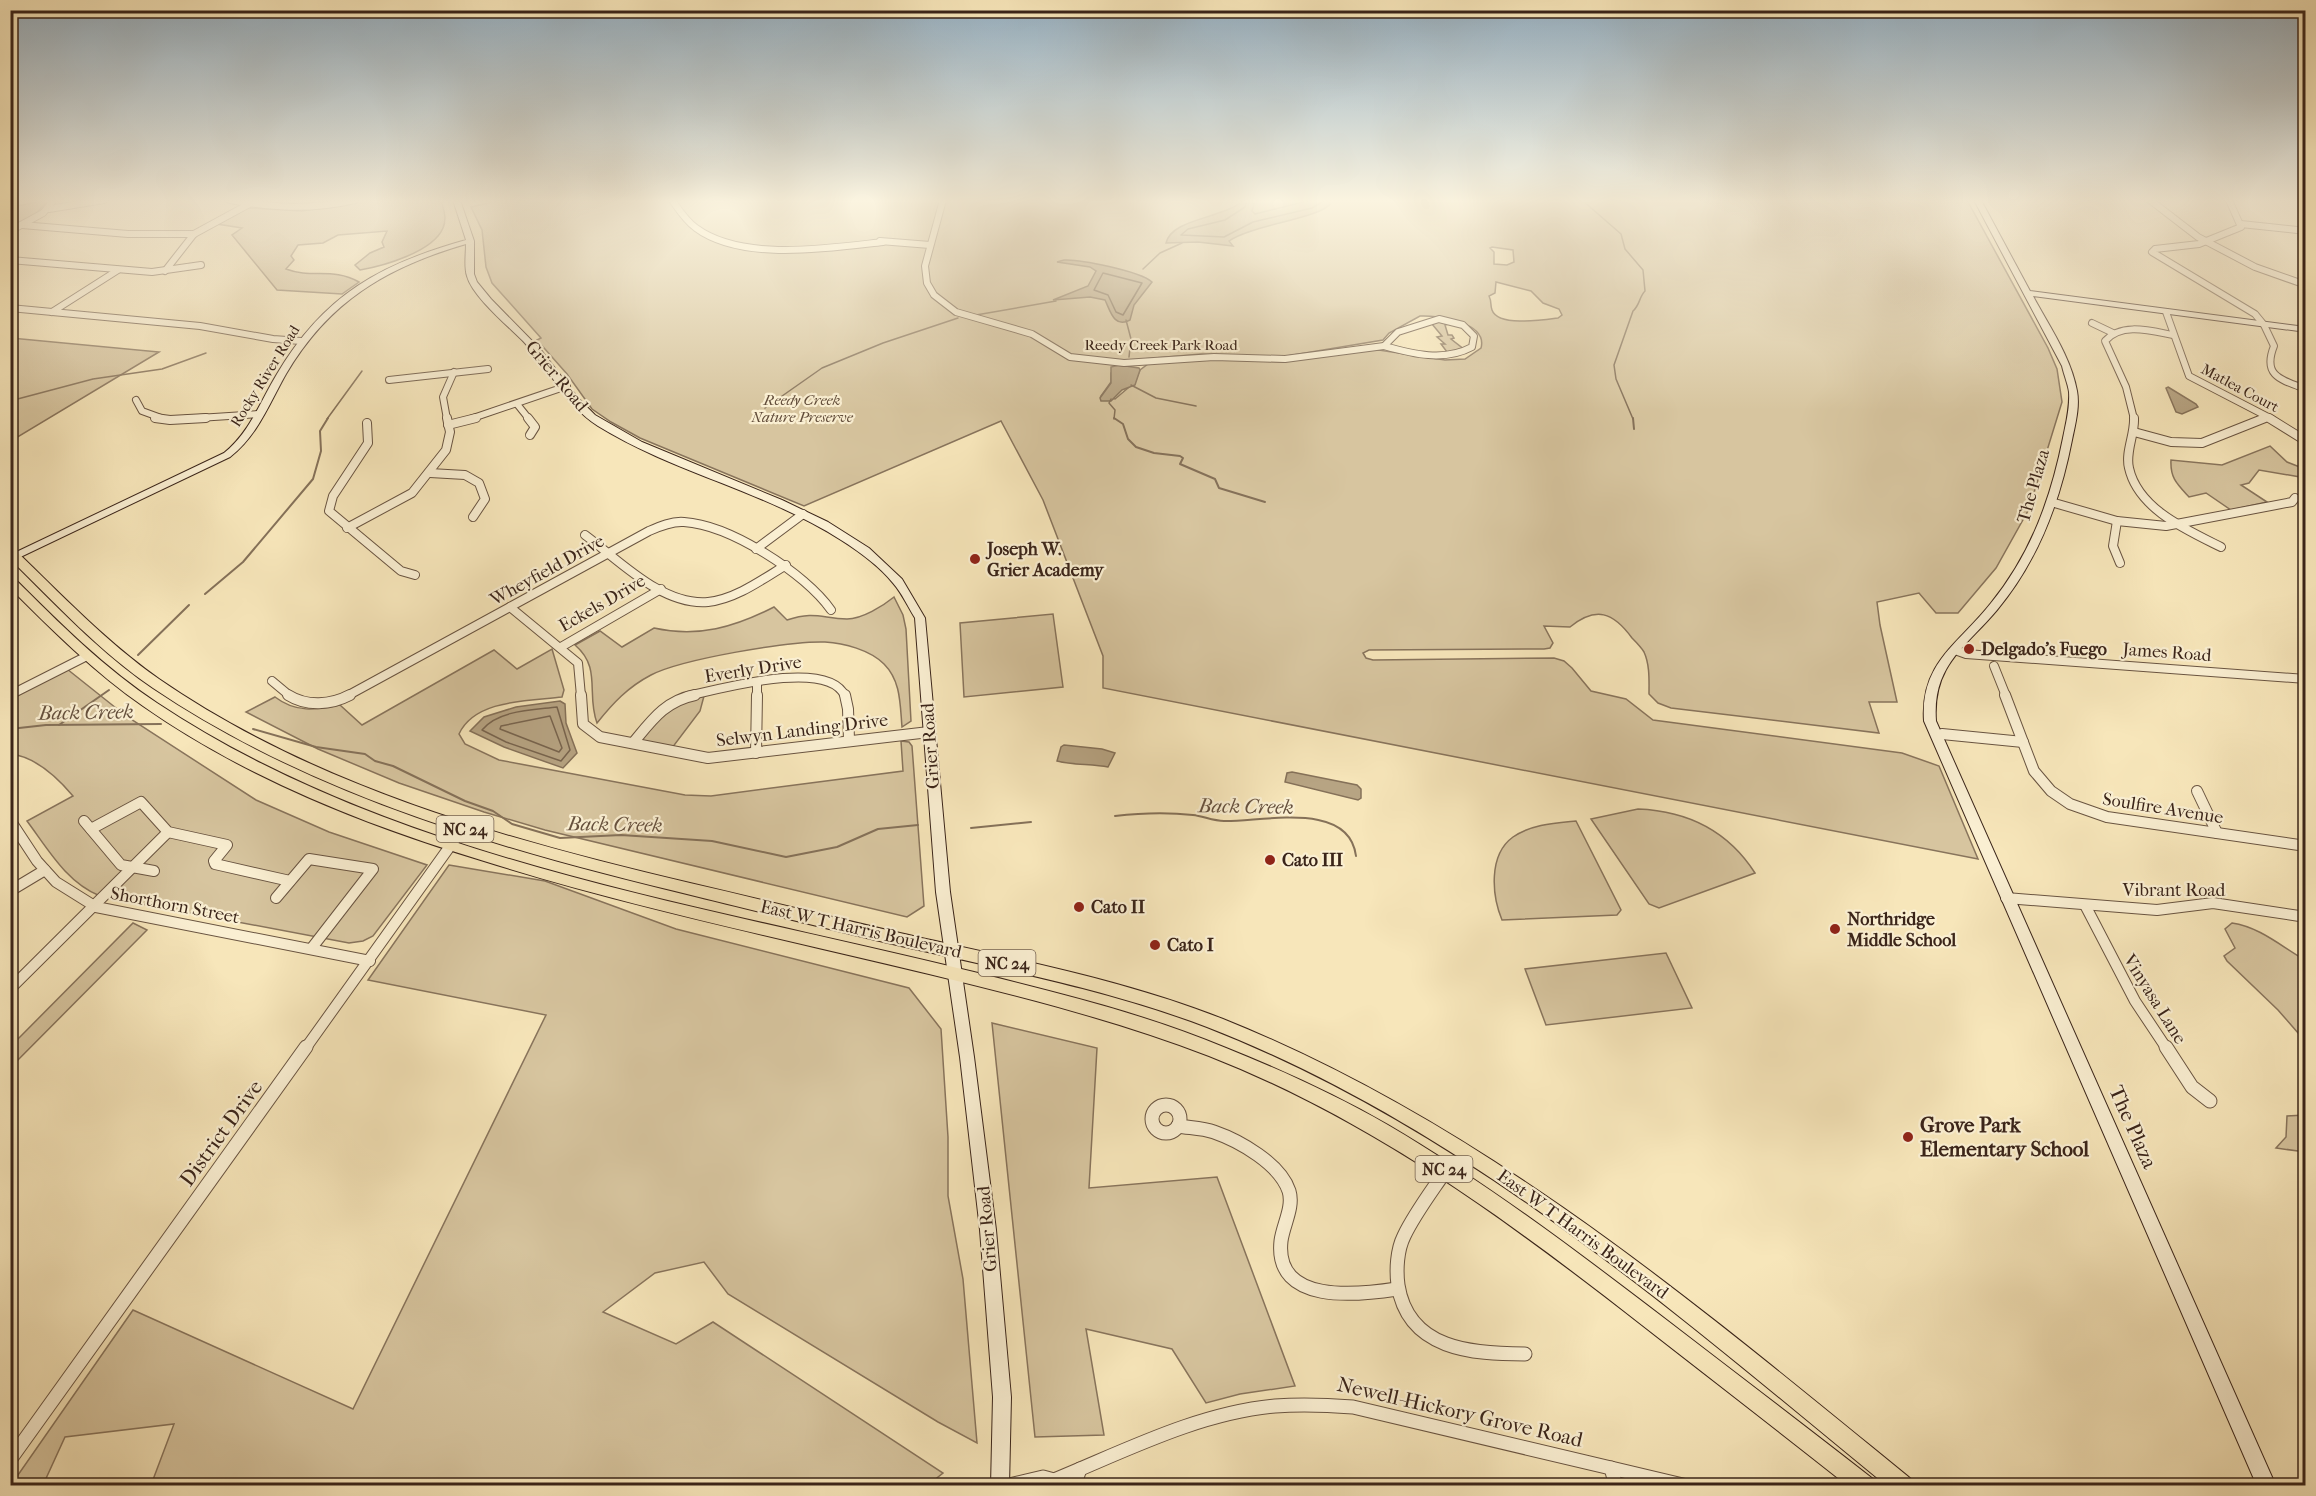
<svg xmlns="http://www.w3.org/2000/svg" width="2316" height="1496" viewBox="0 0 2316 1496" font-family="'IM FELL French Canon',serif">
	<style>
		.green { fill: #d7c59f; stroke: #88745c; stroke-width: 1.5; fill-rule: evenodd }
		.water { fill: #b7a483; stroke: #857159; stroke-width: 1.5 }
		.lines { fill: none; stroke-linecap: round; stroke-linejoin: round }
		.shore { stroke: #78644e; stroke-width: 1.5 }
		.stream-far1 { stroke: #857159; stroke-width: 1.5 }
		.stream { stroke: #857159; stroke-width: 2 }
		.street-far3-casing { stroke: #695441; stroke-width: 8 }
		.street-far2-casing { stroke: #695441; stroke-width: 10 }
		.street-far1-casing { stroke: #695441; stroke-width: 12 }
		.street-casing { stroke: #695441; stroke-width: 15 }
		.secondary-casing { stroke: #3a2419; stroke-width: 2 }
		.primary-casing { stroke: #3a2419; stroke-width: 2 }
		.street-far3 { stroke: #faefd2; stroke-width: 6 }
		.street-far2 { stroke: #faefd2; stroke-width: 8 }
		.street-far1 { stroke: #faefd2; stroke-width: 10 }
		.street { stroke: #faefd2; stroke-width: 13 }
		.secondary { fill: #faefd2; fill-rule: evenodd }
		.primary { fill: #f7e6ba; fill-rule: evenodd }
		.poi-dot { fill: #8f2418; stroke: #faefd2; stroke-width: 2 }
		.labels { text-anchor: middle; stroke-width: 4.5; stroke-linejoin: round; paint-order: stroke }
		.far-street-label { font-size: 15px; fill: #3a2419; stroke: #faefd2 }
		.far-park-label { font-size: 15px; font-style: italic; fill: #614c3a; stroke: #faefd2 }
		.shield { fill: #faefd2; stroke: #746150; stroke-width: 1.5 }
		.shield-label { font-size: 16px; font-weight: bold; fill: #3a2419 }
		.street-label { font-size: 18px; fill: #3a2419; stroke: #faefd2 }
		.poi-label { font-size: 18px; font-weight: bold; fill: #3a2419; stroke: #faefd2; text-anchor: start }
		.water-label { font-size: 20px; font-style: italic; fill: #66513e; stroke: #faefd2 }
		.near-poi-label { font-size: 21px; font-weight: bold; fill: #3a2419; stroke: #faefd2; text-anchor: start }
		.near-street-label { font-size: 21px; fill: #3a2419; stroke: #faefd2 }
	</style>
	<rect width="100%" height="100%" fill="#f7e6ba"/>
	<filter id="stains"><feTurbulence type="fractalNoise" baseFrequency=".00333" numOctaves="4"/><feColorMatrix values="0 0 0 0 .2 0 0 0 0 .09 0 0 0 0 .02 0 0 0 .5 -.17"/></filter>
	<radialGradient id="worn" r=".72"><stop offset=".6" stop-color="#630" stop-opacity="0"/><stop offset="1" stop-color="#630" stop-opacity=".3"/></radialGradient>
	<g class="green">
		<polygon points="48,200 33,217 11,228 11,207"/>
		<path d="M362 200H441C444 210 447 219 443 228 433 252 383 266 360 270L355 265 370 253 384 247 382 242 387 231 338 235 323 243 298 245 291 256 294 260 286 269C312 279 333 267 359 282L342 294 277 290 232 235 242 228 217 224 248 208 302 211Z"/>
		<path d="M501 200H1967L2048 348 2057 369 2062 402 2029 509 1996 568 1958 613H1936L1919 593 1877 602 1880 625 1897 702H1869L1879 733 1671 708 1658 703 1649 694C1649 681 1650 665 1644 652 1641 647 1636 642 1632 638 1613 612 1596 606 1570 627L1544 626 1553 643 1550 648 1544 649 1369 650 1363 653 1366 658 1373 660 1554 658 1564 661 1572 668 1591 691 1626 699 1653 720 1902 753 1939 766 1978 859 1103 688V656L1043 500 1001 421 804 506 640 438 611 422 592 409 567 374 537 340 541 338 492 283 486 267 482 230 471 207ZM1492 247 1513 250 1514 262 1507 265 1494 264V252L1490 248ZM1496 282 1531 291 1543 303 1559 309 1562 315 1558 318C1543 320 1498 327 1492 310 1490 305 1492 302 1489 296L1495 293ZM1420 316C1437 315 1488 322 1481 348L1465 359 1445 360 1372 349 1283 362 1207 359 1148 364 1140 370 1135 382 1115 399 1101 396 1111 382V373L1143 359 1201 354 1281 357 1383 340 1389 333Z"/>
		<polygon points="1439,321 1449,324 1445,325 1448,335 1452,335 1454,338 1451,339 1465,350 1447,352 1441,344 1445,344 1437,337 1442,336 1432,324"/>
		<polygon points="11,338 159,352 11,441"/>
		<path d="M2270 446 2287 462 2305 469 2306 478 2259 470 2249 483 2241 485 2267 502 2231 510 2206 493 2189 497C2177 484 2170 478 2171 460L2222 465Z"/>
		<path d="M894 597 903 615 906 629 911 721 902 727C900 704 901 681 884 664 870 650 844 643 825 642 789 641 682 659 651 675 628 687 613 703 597 723 586 694 602 668 575 645L600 631 622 647 654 628C698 638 735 627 774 607L787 620C814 611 821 618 847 619 862 619 883 606 894 597Z"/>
		<polygon points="1053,614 1063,687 964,697 960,623"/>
		<path d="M552 649 564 690 562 697C530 701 475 699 459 734L465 744 499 760 685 795 711 796 903 771 901 741 909 742 912 746 924 906 907 917 545 830 484 812 399 783 318 749 246 712 275 697C296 713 315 710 340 705L362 725 494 650 517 669Z"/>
		<path d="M67 669 126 716 256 800 329 832 427 865 373 936 363 941 349 943 100 896C66 882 48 849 27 821L73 796C57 777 36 757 11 754V697Z"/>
		<polygon points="704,696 700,711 672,748 640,741 668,707"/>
		<path d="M1638 809C1688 811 1728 831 1755 873L1659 908 1649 904 1591 819Z"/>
		<path d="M1576 821 1621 910 1617 915 1502 920C1492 896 1488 855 1513 837 1532 824 1555 823 1576 821Z"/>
		<polygon points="449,865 545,881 676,929 909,988 941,1029 948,1137 948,1196 963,1279 977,1443 938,1422 728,1294 704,1262 655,1273 603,1312 676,1344 713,1322 943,1473 928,1485 297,1485 298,1479 271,1486 151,1485 174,1424 65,1437 43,1485 11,1485 133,1310 353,1409 546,1015 368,980"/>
		<polygon points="133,923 147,930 11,1067 11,1046"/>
		<path d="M2232 923C2260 927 2282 947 2305 960V1041L2278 1010 2227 961 2224 956 2235 948 2225 929Z"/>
		<polygon points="1666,953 1692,1008 1546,1025 1525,969"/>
		<polygon points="992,1023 1097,1048 1089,1188 1217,1177 1295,1386 1240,1394 1206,1403 1172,1349 1086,1329 1104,1435 1035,1437"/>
		<polygon points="2305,1115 2305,1152 2276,1148 2286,1137 2287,1116"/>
	</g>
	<g class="water">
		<path d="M1244 200H1327L1331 203C1322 218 1251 225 1229 241L1233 246 1198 242 1166 243C1172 218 1223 219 1244 200Z"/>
		<path d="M1064 260C1079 259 1140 271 1152 282L1134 305 1130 320C1114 329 1110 310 1105 300L1090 297 1053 300 1088 286 1096 271 1090 267 1057 262Z"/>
		<polygon points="1119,365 1139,368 1140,370 1135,385 1122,390 1111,401 1101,401 1100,398 1111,383 1111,367"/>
		<polygon points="2168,387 2196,404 2198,407 2182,414 2176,412 2166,388"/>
		<polygon points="560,701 565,704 566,723 577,753 563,768 504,747 470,731 484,717 516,707"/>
		<path d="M1064 745 1102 749 1115 753 1108 767C1093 764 1070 765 1057 761L1061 747Z"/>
		<polygon points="1292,772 1357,785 1361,789 1361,798 1358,800 1285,782 1287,773"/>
	</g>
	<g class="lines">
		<g class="shore">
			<polyline points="1247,200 1245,207 1225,220 1188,229 1181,235 1224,237 1253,222 1312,208 1325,200"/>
			<polyline points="1255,200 1252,211 1255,214 1311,200"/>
			<polygon points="1103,273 1142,283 1123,315 1116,312 1108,295 1094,290"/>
			<path d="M557 707 570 750 561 761 506 742 482 730C498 710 533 710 557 707Z"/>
			<polygon points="550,716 562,748 559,752 500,729 501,726"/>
		</g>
		<g class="stream-far1">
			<path d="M1582 200 1621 234 1625 249 1643 270 1645 291C1639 297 1640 305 1633 311L1614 365 1616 379 1633 419"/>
			<polyline points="1143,269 1160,253 1182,243"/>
			<polyline points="976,315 1056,301"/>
			<polyline points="1126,320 1131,339 1129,357"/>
			<polyline points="1131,385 1156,398 1196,406"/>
			<polyline points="1111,399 1109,403 1115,410 1114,419"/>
			<polyline points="10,401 93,379 162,369 206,353"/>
			<polyline points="765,408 822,368 883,343 958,318"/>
			<polyline points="327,419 362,371"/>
		</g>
		<g class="stream">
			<polyline points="1114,418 1123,424 1128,439 1136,447 1154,453 1180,456 1183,458 1180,464 1215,479 1219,488 1265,502"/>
			<polyline points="1633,418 1634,429"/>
			<polyline points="205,594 243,562 313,479 321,451 320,431 328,418"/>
			<polyline points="138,655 189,605"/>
			<polyline points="59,725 109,690"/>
			<polyline points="10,729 46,725 161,724"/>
			<polyline points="253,729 316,747 365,754 375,761 393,766 465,801 493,811 512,824 560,838 621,835 712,841 786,857 837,847 878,829 918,825"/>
			<path d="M1115 816C1140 813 1167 812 1193 815 1203 816 1213 821 1224 821 1262 822 1349 800 1356 856"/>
			<polyline points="971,828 1031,822"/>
		</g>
		<g class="street-far3-casing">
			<g id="street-far3">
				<path d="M230 200C273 208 312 210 355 200"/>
				<path d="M672 200C679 210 686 221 696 228 742 262 830 248 883 242"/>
				<polyline points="943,200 925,266 927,283 934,295 956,312 1032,334 1070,357 1124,363 1214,357 1285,359 1384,346"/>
				<polyline points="2150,200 2198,237 2255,267 2306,285"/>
				<path d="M2229 200 2241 227 2199 244 2155 249 2152 252 2255 314 2264 325 2274 346C2262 376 2281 380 2306 389"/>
				<polyline points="49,209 104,200"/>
				<polyline points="2241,224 2306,231"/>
				<polyline points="22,225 128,234 194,234"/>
				<polyline points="10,231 43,213 54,200"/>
				<polyline points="880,241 930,245"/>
				<polyline points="2306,250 2303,255 2306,262"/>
				<polyline points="10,260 152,272 201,265"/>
				<polyline points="165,271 194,234 251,203"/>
				<polyline points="10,308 200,326 273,339 301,341"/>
				<polyline points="52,312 118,270"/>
				<polyline points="2166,312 2189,376 2272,419"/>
				<path d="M1439 319 1463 325 1474 336 1472 347C1444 362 1413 354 1384 346L1398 332Z"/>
				<polyline points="2092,323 2113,333"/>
				<polyline points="389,380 488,369"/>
				<polyline points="136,400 142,411 164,419"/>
				<polyline points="517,404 529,419"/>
				<polyline points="183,419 259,414"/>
				<polyline points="447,419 443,397 454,372"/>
				<polyline points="470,419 567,386"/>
				<path d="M2134 419 2126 387 2105 341C2122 322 2151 331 2173 335"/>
				<polyline points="2261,419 2266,417"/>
			</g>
		</g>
		<g class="street-far2-casing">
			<g id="street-far2">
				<polyline points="155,418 170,420 206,418"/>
				<polyline points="528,418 535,427 530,435"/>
				<path d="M2134 418C2135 434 2125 452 2129 468 2138 509 2187 530 2221 547"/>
				<polyline points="2269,418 2306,441"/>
				<polyline points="367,423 368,443 333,496 329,511 401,571 415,575"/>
				<polyline points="448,425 476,418"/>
				<polyline points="2134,432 2171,442 2202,443 2265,418"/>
				<polyline points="430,473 465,475 479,483 485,499 473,517"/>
				<polyline points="2051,502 2117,521 2166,526 2292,502 2295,498"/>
				<polyline points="2117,521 2113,546 2120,563"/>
				<polyline points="347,528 412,493 446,450 450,432 447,418"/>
				<path d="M585 535C619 560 662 606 708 602 736 599 763 579 786 565"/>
				<polyline points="756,549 803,514"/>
				<polyline points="510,607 578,663 581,696"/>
				<polyline points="561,647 661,589"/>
				<polyline points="1955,650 1966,654 2306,679"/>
				<polyline points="1994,666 2006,696"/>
				<polyline points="272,681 290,696"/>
				<polyline points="10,695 87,656"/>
				<path d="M347 696 649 531C660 526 672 521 684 522 730 525 805 573 831 610"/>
				<path d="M688 696C720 689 828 658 845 696"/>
				<polyline points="757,696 757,683"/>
			</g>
		</g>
		<g class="street-far1-casing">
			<g id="street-far1">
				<path d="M288 695C307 707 331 705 350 695"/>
				<polyline points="581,695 583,724 600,737 708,758 929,732"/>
				<polyline points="845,695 848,709 849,740"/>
				<polyline points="2005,695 2034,771 2051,791 2070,804 2107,817 2306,846"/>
				<polyline points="1942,734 2023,742"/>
				<path d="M633 743C652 720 665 701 695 695"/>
				<polyline points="756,753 757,695"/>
				<polyline points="2197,791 2217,833"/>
				<polyline points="10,820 37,861 56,882 96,907 370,961"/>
				<polyline points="84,821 121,865 154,871"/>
				<polyline points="91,829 141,802 168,832 227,845 214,861 215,864 290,881"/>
				<polyline points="10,891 45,870"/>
				<polyline points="276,898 309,859 373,869 311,949"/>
				<polyline points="2006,898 2157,910 2213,903 2306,917"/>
				<polyline points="2085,905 2135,1001 2167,1049"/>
				<polyline points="10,989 168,832"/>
				<polyline points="305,1049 463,828"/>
			</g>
		</g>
		<g class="street-casing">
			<g id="street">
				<polyline points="2166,1047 2192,1087 2210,1101"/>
				<circle cx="1166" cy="1119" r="14"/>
				<path d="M1178 1126C1190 1128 1203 1128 1214 1132 1240 1141 1280 1164 1289 1191 1294 1207 1283 1225 1281 1241 1274 1305 1358 1295 1397 1289"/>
				<path d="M1446 1170C1432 1191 1415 1213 1404 1236 1397 1250 1396 1270 1398 1285 1408 1350 1473 1354 1525 1354"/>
				<polyline points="10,1460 306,1047"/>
				<polyline points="1611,1468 1616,1486"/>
				<polyline points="1005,1486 1043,1477 1054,1480"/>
				<path d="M1047 1486 1054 1480C1125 1451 1198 1413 1275 1406 1301 1404 1327 1405 1353 1407L1687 1486"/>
				<polyline points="1074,1486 1080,1469"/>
			</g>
		</g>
		<g class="secondary-casing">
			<g id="secondary">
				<path d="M453 200H460L474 241V274L477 282 491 299 541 350 578 398 595 415 642 442 782 500 828 522 869 548 902 579 925 618 950 892 974 1057 996 1230 1011 1397 1009 1486H991L993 1397 980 1230 960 1057 936 892 915 618C908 607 902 593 893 583 879 566 860 552 841 540 765 491 674 473 598 426 566 406 549 368 523 341 508 326 472 296 467 276 464 267 466 254 466 244 387 267 329 301 286 374 269 404 258 435 230 457L10 562V555L224 453C250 432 260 402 277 374 324 295 380 264 466 240Z"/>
				<path d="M1974 200H1981L2030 291 2306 327V332L2033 296C2049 326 2071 357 2077 391 2080 407 2075 425 2072 440 2060 502 2038 561 1997 610 1965 648 1932 665 1936 721L2276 1486H2257L1924 721C1920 662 1959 644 1991 603 2031 554 2051 498 2063 438 2066 423 2070 408 2069 392 2068 384 2064 375 2062 366Z"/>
			</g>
		</g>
		<g class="primary-casing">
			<g id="primary">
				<path d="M10 549H14C61 594 106 642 159 679 317 788 505 839 690 883 760 899 830 917 900 933 1008 958 1119 978 1223 1019 1483 1123 1696 1304 1911 1479L1914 1486H1887C1676 1313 1464 1127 1207 1027 1107 989 1001 969 897 945 831 930 765 913 699 897 509 851 318 799 153 688 100 652 56 604 10 559Z"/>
				<path d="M10 577 14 578C59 623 104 668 157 703 394 861 701 904 974 972 1059 993 1145 1014 1226 1048 1281 1070 1336 1095 1388 1125 1485 1182 1575 1250 1664 1318 1734 1372 1804 1425 1873 1479L1876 1486H1848C1780 1432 1711 1379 1642 1325 1508 1220 1370 1119 1209 1056 1118 1021 1024 997 929 974 780 938 630 907 484 861 365 825 246 778 143 706 94 672 52 630 10 588Z"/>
			</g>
		</g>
		<use href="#street-far3" class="street-far3"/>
		<use href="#street-far2" class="street-far2"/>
		<use href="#street-far1" class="street-far1"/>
		<use href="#street" class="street"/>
		<use href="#secondary" class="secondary"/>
		<use href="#primary" class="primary"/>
	</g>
	<linearGradient id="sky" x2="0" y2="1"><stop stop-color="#94aec0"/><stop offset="0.49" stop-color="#fbf4e0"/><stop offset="1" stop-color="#fbf4e0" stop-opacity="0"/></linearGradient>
	<rect width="2316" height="410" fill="url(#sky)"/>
	<g class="poi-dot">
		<circle cx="975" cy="559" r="6"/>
		<circle cx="1969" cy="649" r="6"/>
		<circle cx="1270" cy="860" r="6"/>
		<circle cx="1079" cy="907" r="6"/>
		<circle cx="1835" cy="929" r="6"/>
		<circle cx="1155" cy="945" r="6"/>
		<circle cx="1908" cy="1137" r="6"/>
	</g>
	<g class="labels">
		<g class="far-street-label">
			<text x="1161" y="350">Reedy Creek Park Road</text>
			<text transform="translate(265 376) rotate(-58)" y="5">Rocky River Road</text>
			<text transform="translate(2240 388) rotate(28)" y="5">Matlea Court</text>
		</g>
		<g class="far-park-label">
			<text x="802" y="405">Reedy Creek<tspan x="802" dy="17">Nature Preserve</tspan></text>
		</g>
		<g class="shield">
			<rect x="436.5" y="816" width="57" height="26" rx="4.5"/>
			<rect x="978.5" y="950" width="57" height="26" rx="4.5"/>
			<rect x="1415.5" y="1156" width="57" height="26" rx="4.5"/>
		</g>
		<g class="shield-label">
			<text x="465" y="835">NC 24</text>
			<text x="1007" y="969">NC 24</text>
			<text x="1444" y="1175">NC 24</text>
		</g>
		<g class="street-label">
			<text transform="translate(557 376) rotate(50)" y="6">Grier Road</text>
			<text transform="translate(2033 486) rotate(-74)" y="6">The Plaza</text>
			<text transform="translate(547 570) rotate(-29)" y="6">Wheyfield Drive</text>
			<text transform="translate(602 603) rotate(-30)" y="6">Eckels Drive</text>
			<text transform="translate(2167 652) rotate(4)" y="6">James Road</text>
			<text transform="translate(753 669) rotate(-9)" y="6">Everly Drive</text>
			<text transform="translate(802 730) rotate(-7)" y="6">Selwyn Landing Drive</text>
			<text transform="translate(930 746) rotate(-94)" y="6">Grier Road</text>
			<text transform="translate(2163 808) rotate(9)" y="6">Soulfire Avenue</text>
			<text x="2174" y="896">Vibrant Road</text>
			<text transform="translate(175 905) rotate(11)" y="6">Shorthorn Street</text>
			<text transform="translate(861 929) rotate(13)" y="6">East W T Harris Boulevard</text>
			<text transform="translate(2155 999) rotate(58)" y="6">Vinyasa Lane</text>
			<text transform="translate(987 1229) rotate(-95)" y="6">Grier Road</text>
			<text transform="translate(1583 1234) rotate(36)" y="6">East W T Harris Boulevard</text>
		</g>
		<g class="poi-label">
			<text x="987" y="555">Joseph W.<tspan x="987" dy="21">Grier Academy</tspan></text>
			<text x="1981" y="655">Delgado's Fuego</text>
			<text x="1282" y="866">Cato III</text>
			<text x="1091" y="913">Cato II</text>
			<text x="1847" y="925">Northridge<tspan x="1847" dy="21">Middle School</tspan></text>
			<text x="1167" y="951">Cato I</text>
		</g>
		<g class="water-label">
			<text transform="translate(86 712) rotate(-1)" y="7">Back Creek</text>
			<text transform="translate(1246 806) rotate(1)" y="7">Back Creek</text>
			<text transform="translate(615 824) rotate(1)" y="7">Back Creek</text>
		</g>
		<g class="near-poi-label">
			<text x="1920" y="1132">Grove Park<tspan x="1920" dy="24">Elementary School</tspan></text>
		</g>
		<g class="near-street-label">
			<text transform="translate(2133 1127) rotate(66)" y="7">The Plaza</text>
			<text transform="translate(221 1133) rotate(-54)" y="7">District Drive</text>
			<text transform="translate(1460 1412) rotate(13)" y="7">Newell-Hickory Grove Road</text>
		</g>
	</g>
	<rect width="2316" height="1496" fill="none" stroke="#f7e6ba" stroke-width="36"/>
	<rect x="12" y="12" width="2292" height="1472" fill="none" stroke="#3a2419" stroke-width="3"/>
	<rect x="18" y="18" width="2280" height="1460" fill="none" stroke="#3a2419" stroke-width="1.5"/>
	<rect width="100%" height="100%" filter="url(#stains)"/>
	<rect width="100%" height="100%" fill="url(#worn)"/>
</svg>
